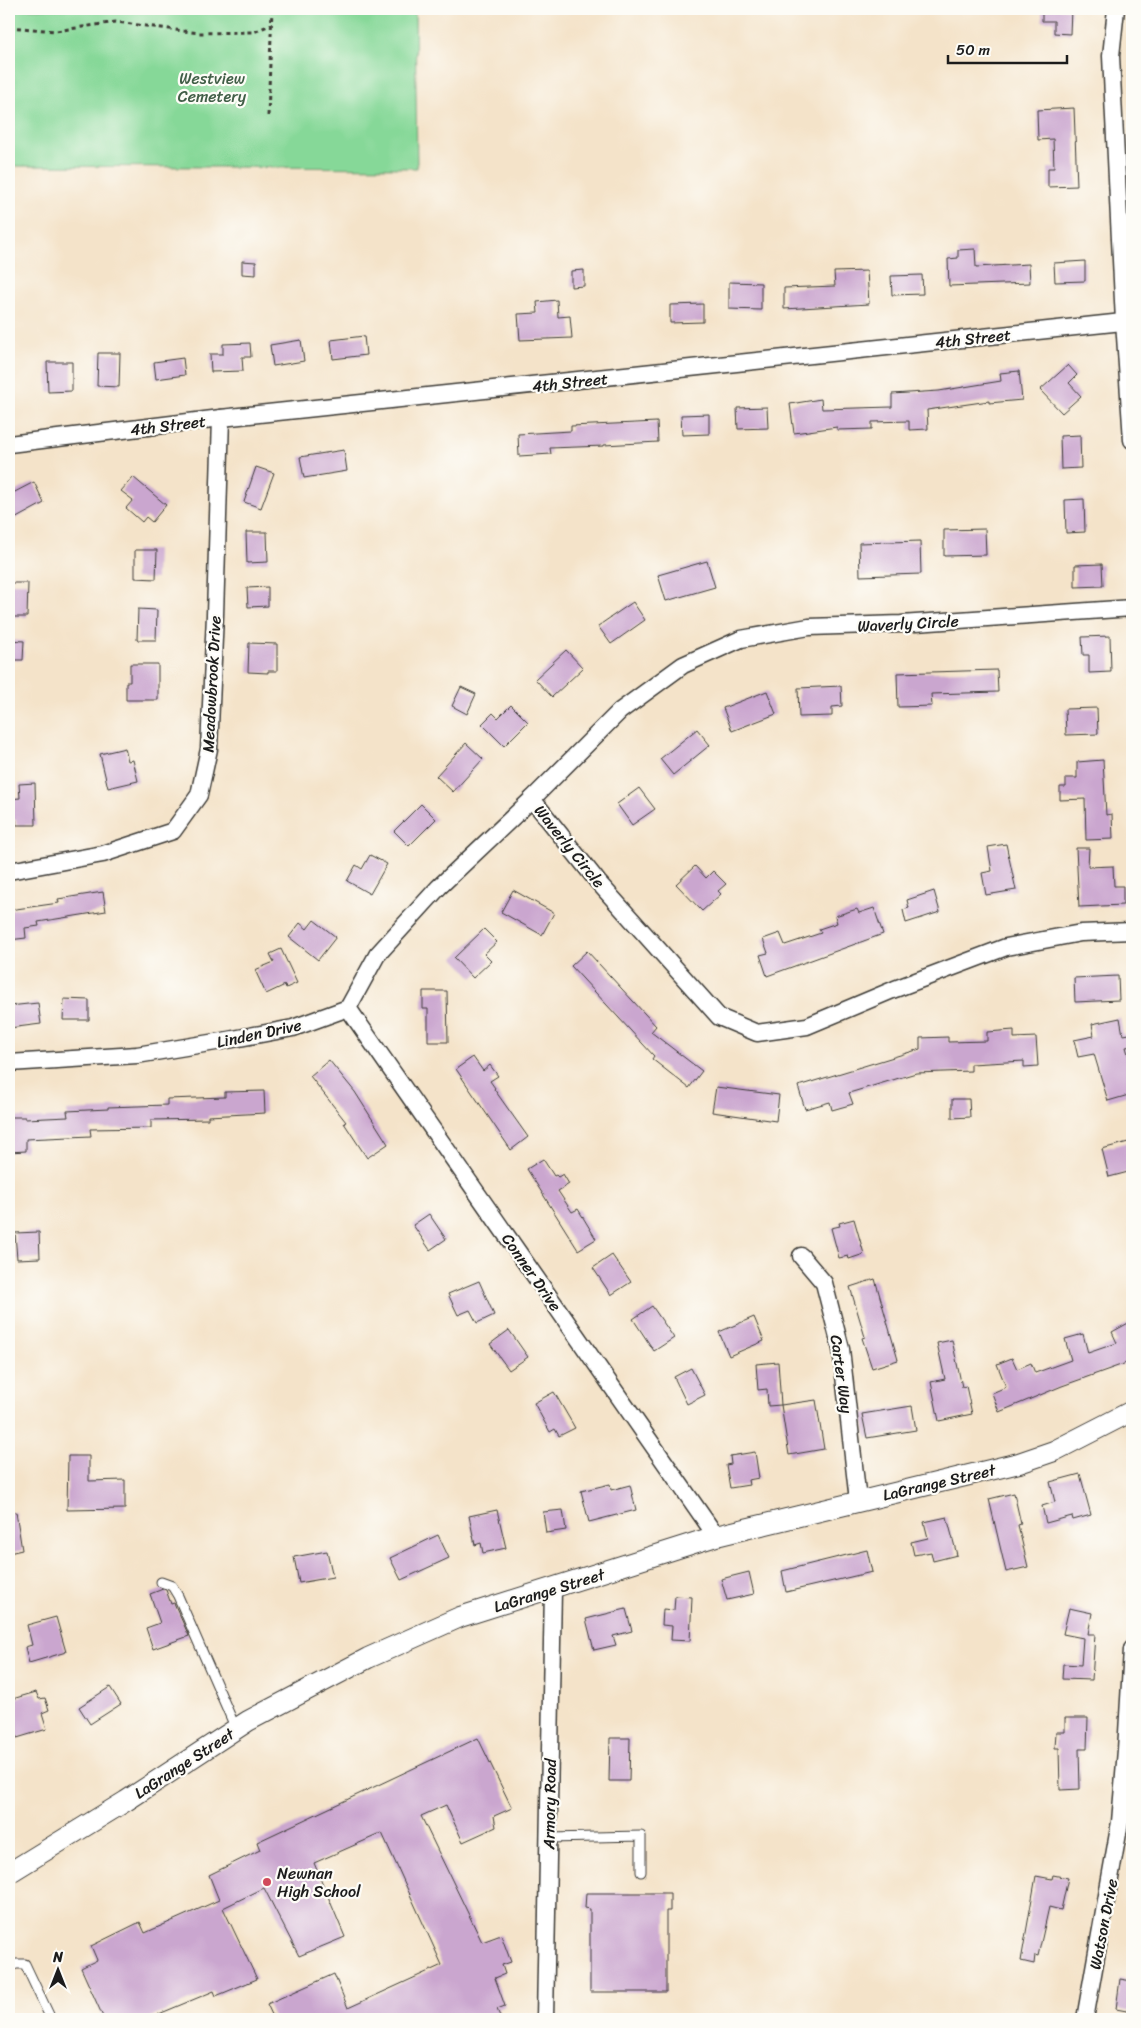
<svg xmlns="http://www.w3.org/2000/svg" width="1141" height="2028" viewBox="0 0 1141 2028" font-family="Sriracha,sans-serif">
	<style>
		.green { fill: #86d898; stroke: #517a5a }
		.building { fill: #caa6cf }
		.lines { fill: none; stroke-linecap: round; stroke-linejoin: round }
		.service-casing { stroke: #3c3a36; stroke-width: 11 }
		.minor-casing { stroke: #3c3a36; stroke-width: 19 }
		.tertiary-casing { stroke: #3c3a36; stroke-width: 22 }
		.path { stroke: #3c3a36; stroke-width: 3; stroke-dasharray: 4 4; stroke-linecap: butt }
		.service { stroke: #fff; stroke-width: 9 }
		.minor { stroke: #fff; stroke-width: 16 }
		.tertiary { stroke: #fff; stroke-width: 20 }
		.poi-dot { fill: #d1495b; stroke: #fdfcf7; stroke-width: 2 }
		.labels { text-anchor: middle; stroke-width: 4.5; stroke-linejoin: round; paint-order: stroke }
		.park-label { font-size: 16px; fill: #415e47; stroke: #fdfcf7 }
		.street-label { font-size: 16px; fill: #1c1c1c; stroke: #fdfcf7 }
		.poi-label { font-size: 16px; fill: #1c1c1c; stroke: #fdfcf7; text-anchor: start }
	</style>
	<rect width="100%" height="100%" fill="#fdfcf7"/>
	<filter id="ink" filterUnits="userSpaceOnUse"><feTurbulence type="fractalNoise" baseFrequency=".02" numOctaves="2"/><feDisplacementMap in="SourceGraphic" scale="10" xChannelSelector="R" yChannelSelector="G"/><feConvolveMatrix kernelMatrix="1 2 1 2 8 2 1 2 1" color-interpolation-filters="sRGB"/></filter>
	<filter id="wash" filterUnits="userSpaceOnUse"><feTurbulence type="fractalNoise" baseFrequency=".0096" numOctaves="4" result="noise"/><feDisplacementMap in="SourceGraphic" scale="20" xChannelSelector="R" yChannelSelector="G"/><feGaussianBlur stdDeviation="1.12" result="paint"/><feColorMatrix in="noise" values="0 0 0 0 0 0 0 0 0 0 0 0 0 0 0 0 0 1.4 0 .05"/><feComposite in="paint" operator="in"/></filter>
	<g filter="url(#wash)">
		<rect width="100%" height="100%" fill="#f4e3c9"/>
		<polygon class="green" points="9,9 415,9 417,168 9,166"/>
		<g id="blocks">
			<g class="building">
				<polygon points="1042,9 1071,9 1070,34 1054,33 1054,21 1042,21"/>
				<polygon points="1074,108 1077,186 1048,187 1048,168 1054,168 1053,139 1038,140 1037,110"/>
				<polygon points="975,249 976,267 1029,264 1030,283 949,286 948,259 958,258 958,250"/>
				<polygon points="242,261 256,262 256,275 242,274"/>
				<polygon points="1085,261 1085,281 1055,282 1054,263"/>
				<polygon points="584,270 584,286 571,287 571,271"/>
				<polygon points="867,271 869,304 784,309 784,288 835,286 834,272"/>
				<polygon points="922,275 923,294 892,295 891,276"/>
				<polygon points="729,282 761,283 761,310 729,309"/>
				<polygon points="557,300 558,317 570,316 572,338 520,340 518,314 538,313 537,302"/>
				<polygon points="703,304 703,322 670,323 670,305"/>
				<polygon points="364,336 366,355 333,359 331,340"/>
				<polygon points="301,340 304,361 273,366 270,345"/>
				<polygon points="250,343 251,357 242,357 243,371 211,372 210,354 223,354 223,344"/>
				<polygon points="98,353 120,353 119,387 97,386"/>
				<polygon points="183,358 185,375 156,379 154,362"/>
				<polygon points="47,362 72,362 72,391 48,392"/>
				<polygon points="1068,365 1077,375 1069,383 1081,396 1062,413 1040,390"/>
				<polygon points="1019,371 1022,400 989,403 989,401 927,410 928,429 909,430 909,421 872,422 872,429 837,430 837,427 794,433 790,404 821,399 822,409 892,407 892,394 939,391 1001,381 1000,373"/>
				<polygon points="767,407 768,428 738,429 737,408"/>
				<polygon points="709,414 709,434 682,435 681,415"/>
				<polygon points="657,422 658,442 604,445 604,446 550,448 551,454 519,456 518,434 571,431 571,426"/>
				<polygon points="1080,435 1081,468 1061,469 1060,436"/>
				<polygon points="344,450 347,471 304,478 300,457"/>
				<polygon points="256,467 274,473 261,508 244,502"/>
				<polygon points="133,477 166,505 152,522 146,517 142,522 126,508 133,500 121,491"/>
				<polygon points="34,482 44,503 9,522 9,495"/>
				<polygon points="1084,499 1085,532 1066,533 1065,500"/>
				<polygon points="985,529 986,555 944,556 944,530"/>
				<polygon points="246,532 267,532 268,562 247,563"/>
				<polygon points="920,541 921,574 860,576 859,543"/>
				<polygon points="135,550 157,550 156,579 135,578"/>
				<polygon points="707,561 715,587 666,601 658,575"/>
				<polygon points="1102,564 1103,586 1075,587 1075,565"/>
				<polygon points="9,583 28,583 27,617 9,617"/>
				<polygon points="268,587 268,606 248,607 247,588"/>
				<polygon points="633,602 645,620 611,644 598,626"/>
				<polygon points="138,609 157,610 156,640 137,640"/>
				<polygon points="1110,636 1111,672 1089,673 1089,655 1083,655 1082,637"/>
				<polygon points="9,640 24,641 23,660 9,660"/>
				<polygon points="249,643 277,644 277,671 268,671 268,673 248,672"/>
				<polygon points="566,650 583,668 552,697 535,679"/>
				<polygon points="130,664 158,664 158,700 126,700 126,682 130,682"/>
				<polygon points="997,670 998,692 931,694 932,706 898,707 897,673"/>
				<polygon points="841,686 842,706 832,707 832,716 799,717 798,688"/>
				<polygon points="461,687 476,694 467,714 452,706"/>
				<polygon points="767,691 776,714 732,731 723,708"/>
				<polygon points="511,705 528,722 504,746 482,724 493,713 498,718"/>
				<polygon points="1097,708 1098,734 1066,735 1065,709"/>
				<polygon points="697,729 710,745 673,775 660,759"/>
				<polygon points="466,743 483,759 453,792 436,776"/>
				<polygon points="125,748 128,761 133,760 138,781 108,788 100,754"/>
				<polygon points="1103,760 1106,815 1112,814 1113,839 1086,840 1085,799 1060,800 1060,787 1066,787 1066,778 1077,778 1077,762"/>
				<polygon points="35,783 36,825 16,825 16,820 9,820 9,799 20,798 19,784"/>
				<polygon points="639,788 655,809 632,825 617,804"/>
				<polygon points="421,804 436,819 409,846 394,831"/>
				<polygon points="1006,844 1016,890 986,895 982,873 992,871 988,847"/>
				<polygon points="1076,848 1089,848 1088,867 1113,866 1114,886 1123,886 1123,905 1079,907"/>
				<polygon points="370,855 387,864 370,894 347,881 356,865 362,869"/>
				<polygon points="695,866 706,878 713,871 726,884 718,891 721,894 702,911 676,884"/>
				<polygon points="513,890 554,913 542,935 501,912"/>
				<polygon points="934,891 940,912 906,923 903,910 909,908 907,900"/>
				<polygon points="103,892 106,911 38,922 39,926 25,928 26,938 9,940 9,910 59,903 58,899"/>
				<polygon points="874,908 883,934 767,976 760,955 768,953 763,939 780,933 785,945 821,933 819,929 837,923 835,916 857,909 859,913"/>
				<polygon points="314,920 336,937 318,960 289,937 300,923 307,929"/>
				<polygon points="484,929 497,942 484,954 491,961 473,978 454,958"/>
				<polygon points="281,949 297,983 286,988 285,985 266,994 255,970 274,962 270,954"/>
				<polygon points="587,951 656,1026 651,1032 702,1071 689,1088 652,1059 654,1056 571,966"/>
				<polygon points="1118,976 1119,1000 1075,1002 1074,978"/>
				<polygon points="423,991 447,991 448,1042 428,1042 428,1009 423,1009"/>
				<polygon points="64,999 89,1000 89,1020 63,1020"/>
				<polygon points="38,1003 41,1024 9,1028 9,1006"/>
				<polygon points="1120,1018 1123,1035 1130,1034 1132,1043 1132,1046 1126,1047 1132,1068 1132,1094 1108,1101 1094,1054 1078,1057 1074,1040 1094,1036 1092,1024"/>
				<polygon points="1014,1030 1014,1038 1036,1037 1038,1066 1024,1067 1024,1061 971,1064 971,1071 916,1073 849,1093 853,1104 832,1110 830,1102 805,1109 798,1086 920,1049 920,1038 948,1037 948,1042 987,1041 987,1032"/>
				<polygon points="473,1057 483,1071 490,1065 498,1076 490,1081 495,1088 494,1089 528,1137 511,1150 456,1069"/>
				<polygon points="329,1060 355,1092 388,1144 367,1158 344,1123 346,1122 310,1076"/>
				<polygon points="716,1087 779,1095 776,1121 712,1112"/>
				<polygon points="264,1091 265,1113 208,1116 208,1119 151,1120 151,1128 90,1129 91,1136 26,1139 26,1151 9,1152 9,1117 25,1117 25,1119 68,1117 67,1111 108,1109 108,1107 167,1105 167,1099 225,1097 225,1092"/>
				<polygon points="952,1099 969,1099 970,1117 952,1118"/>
				<polygon points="1132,1141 1132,1171 1109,1177 1102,1149"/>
				<polygon points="543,1159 554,1176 556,1175 558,1177 563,1174 569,1184 558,1191 572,1212 578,1209 596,1239 578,1250 527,1169"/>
				<polygon points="429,1214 446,1239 430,1250 413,1225"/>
				<polygon points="854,1219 864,1254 849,1259 848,1256 839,1258 831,1228 840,1226 839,1223"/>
				<polygon points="39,1232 40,1258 17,1259 15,1233"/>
				<polygon points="612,1255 631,1282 611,1295 593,1268"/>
				<polygon points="875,1279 898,1360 872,1368 862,1338 865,1337 850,1287"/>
				<polygon points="479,1281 494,1315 477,1323 470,1310 458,1315 448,1294"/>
				<polygon points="652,1306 674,1338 654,1351 633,1319"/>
				<polygon points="754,1317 764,1341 729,1356 719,1332"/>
				<polygon points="1132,1321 1132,1361 1062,1386 999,1412 992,1393 1006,1387 997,1364 1012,1358 1017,1369 1031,1363 1035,1373 1071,1360 1065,1339 1083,1334 1088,1353 1117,1343 1112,1332"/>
				<polygon points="509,1330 528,1357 509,1370 490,1344"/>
				<polygon points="952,1340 962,1387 966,1386 972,1414 939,1421 931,1382 945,1379 937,1343"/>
				<polygon points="778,1362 781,1405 768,1406 767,1389 758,1390 756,1364"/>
				<polygon points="691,1368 705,1395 687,1404 674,1377"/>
				<polygon points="554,1392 575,1428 559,1436 555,1429 550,1432 534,1403"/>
				<polygon points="816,1400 824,1449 789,1455 781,1405"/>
				<polygon points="912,1406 916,1430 867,1438 862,1414"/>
				<polygon points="755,1452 759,1478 748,1480 749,1485 730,1488 726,1465 731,1464 730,1456"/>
				<polygon points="68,1456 89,1456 89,1481 125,1480 125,1509 67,1510"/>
				<polygon points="1080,1474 1091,1515 1073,1520 1072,1516 1046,1523 1042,1506 1055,1502 1050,1482"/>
				<polygon points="610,1484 611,1490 630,1485 636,1510 589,1522 581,1491"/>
				<polygon points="1014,1493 1021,1524 1018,1525 1028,1567 1006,1572 989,1499"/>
				<polygon points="497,1510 506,1548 483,1553 481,1543 475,1545 469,1516"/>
				<polygon points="563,1510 566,1530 546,1533 543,1512"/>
				<polygon points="16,1512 22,1550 9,1553 9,1513"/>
				<polygon points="947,1517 957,1555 933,1561 931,1552 914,1555 911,1542 928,1538 924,1522"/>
				<polygon points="438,1535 449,1558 401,1580 390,1558"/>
				<polygon points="867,1550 872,1572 786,1592 782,1571"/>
				<polygon points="327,1551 333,1577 299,1583 294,1557"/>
				<polygon points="749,1572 754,1594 727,1600 721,1579"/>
				<polygon points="163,1589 166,1590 171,1604 174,1603 189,1636 153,1649 146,1628 160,1623 150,1594"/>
				<polygon points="675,1596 692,1597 690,1641 671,1640 672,1626 662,1625 663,1609 674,1610"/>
				<polygon points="1069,1608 1092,1613 1088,1634 1095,1634 1092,1680 1062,1679 1063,1664 1081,1665 1083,1638 1063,1634"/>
				<polygon points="626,1609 632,1631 613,1636 616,1645 594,1650 586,1619"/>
				<polygon points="56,1617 66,1652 29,1663 25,1647 32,1645 27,1625"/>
				<polygon points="110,1687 121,1704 90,1724 79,1707"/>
				<polygon points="36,1692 39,1699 45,1698 49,1710 42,1713 47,1729 17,1738 9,1711 9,1700"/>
				<polygon points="1065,1718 1088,1718 1087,1749 1079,1749 1080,1789 1060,1790 1059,1748 1055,1748 1056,1732 1065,1732"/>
				<polygon points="478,1738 512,1808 494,1816 496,1827 463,1842 446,1805 421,1816 482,1942 501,1935 511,1962 502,1965 505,1974 495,1978 505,2006 497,2009 501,2019 274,2019 267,2004 334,1974 348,2008 442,1965 382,1833 314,1863 345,1937 299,1956 264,1888 223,1908 257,1979 216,1996 214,1991 147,2019 104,2019 81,1968 97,1960 91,1946 140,1922 145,1933 219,1900 209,1875 260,1850 257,1842"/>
				<polygon points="610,1738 630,1738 629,1781 609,1781"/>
				<polygon points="1053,1875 1068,1878 1061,1910 1049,1907 1038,1956 1035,1955 1034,1964 1021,1961 1036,1876 1052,1879"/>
				<polygon points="586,1893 670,1893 670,1911 666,1911 666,1992 590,1992 590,1909 585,1908"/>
				<polygon points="1120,1979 1132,1981 1132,2012 1116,2009"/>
			</g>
		</g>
	</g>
	<g filter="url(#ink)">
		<use href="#blocks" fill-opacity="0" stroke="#3c3a36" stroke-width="1"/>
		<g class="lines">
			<g class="service-casing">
				<g id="service">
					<polyline points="161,1582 172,1586 178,1596 236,1729"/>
					<polyline points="549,1838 641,1836 641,1872"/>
					<polyline points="9,1967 16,1964 25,1964 51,2019"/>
				</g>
			</g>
			<g class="minor-casing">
				<g id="minor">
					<polyline points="1116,9 1111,56 1124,321 1132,440"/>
					<polyline points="9,444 221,418 1132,321"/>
					<polyline points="532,799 598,882 719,1017 757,1033 807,1026 895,989 1006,947 1081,933 1132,931"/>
					<polyline points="9,871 103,854 173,831 199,795 209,749 215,615 221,418"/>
					<polyline points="348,1008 716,1536"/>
					<polyline points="9,1063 137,1055 228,1040 293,1028 348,1008 377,955 439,887 532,799 620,711 683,665 741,639 809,627 901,624 1132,608"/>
					<polyline points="801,1256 824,1283 841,1349 858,1501"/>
					<polyline points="545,2019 553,1589"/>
					<polyline points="1085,2019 1120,1822 1126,1750 1132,1649"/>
				</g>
			</g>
			<g class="tertiary-casing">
				<polyline id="tertiary" points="9,1873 126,1801 248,1721 368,1658 460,1617 716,1536 1019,1463 1054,1451 1132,1411"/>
			</g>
			<g class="path">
				<polyline points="9,27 56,31 116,22 199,33 254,32 272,24"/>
				<polyline points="268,116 272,9"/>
			</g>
			<use href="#service" class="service"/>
			<use href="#minor" class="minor"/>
			<use href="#tertiary" class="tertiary"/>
		</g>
	</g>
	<circle class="poi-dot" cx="267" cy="1882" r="5"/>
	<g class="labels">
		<g class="park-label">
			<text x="212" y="84">Westview<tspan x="212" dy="18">Cemetery</tspan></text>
		</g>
		<g class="street-label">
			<text transform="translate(973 338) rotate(-6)" y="6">4th Street</text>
			<text transform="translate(570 382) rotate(-6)" y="6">4th Street</text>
			<text transform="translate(168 425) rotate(-7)" y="6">4th Street</text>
			<text transform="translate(908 623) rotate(-3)" y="6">Waverly Circle</text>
			<text transform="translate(211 684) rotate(-87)" y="6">Meadowbrook Drive</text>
			<text transform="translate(570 846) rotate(51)" y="6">Waverly Circle</text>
			<text transform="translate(259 1033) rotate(-12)" y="6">Linden Drive</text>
			<text transform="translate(532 1272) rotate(55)" y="6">Conner Drive</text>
			<text transform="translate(842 1374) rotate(82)" y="6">Carter Way</text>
			<text transform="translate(939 1482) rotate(-13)" y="6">LaGrange Street</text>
			<text transform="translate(549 1590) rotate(-17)" y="6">LaGrange Street</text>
			<text transform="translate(184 1763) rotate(-33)" y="6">LaGrange Street</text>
			<text transform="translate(549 1804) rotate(-89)" y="6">Armory Road</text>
			<text transform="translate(1103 1924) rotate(-79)" y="6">Watson Drive</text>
		</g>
		<g class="poi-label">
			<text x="277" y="1879">Newnan<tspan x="277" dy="18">High School</tspan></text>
		</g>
	</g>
	<rect width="1141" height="2028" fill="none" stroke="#fdfcf7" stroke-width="30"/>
	<g transform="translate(58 1970)" stroke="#fdfcf7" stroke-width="4" paint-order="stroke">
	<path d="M0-4L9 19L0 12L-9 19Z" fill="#1c1c1c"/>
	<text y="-8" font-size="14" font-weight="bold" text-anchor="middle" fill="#1c1c1c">N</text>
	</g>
	<path d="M948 55v8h119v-8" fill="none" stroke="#1c1c1c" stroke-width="2.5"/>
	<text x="956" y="55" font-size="15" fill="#1c1c1c" stroke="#fdfcf7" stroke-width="4" paint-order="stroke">50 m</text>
</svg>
